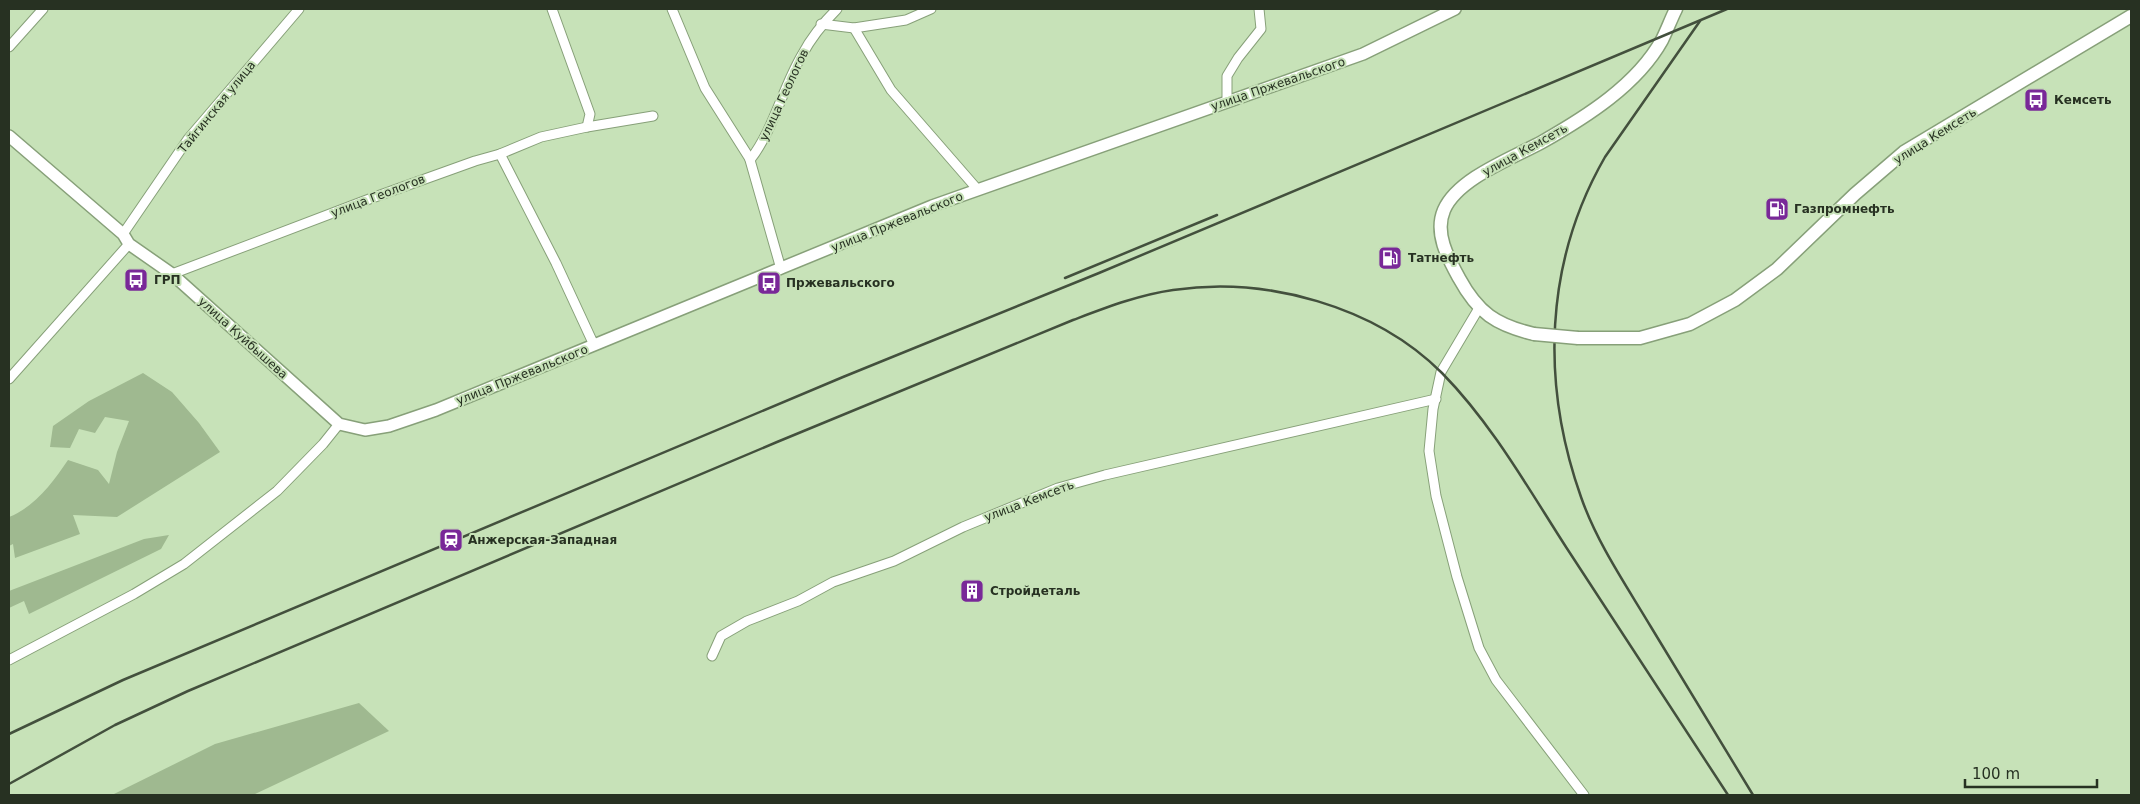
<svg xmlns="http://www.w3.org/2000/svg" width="2140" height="804" viewBox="0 0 2140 804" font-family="'DejaVu Sans',sans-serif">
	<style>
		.green { fill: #9fb990 }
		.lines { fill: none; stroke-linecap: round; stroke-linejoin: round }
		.minor-casing { stroke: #87a079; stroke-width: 11 }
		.tertiary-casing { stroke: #87a079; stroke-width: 14 }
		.secondary-casing { stroke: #87a079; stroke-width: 15 }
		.minor { stroke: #fff; stroke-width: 9 }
		.tertiary { stroke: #fff; stroke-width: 11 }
		.secondary { stroke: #fff; stroke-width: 12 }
		.rail { stroke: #43503d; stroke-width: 2.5 }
		.secondary-bridge-casing { stroke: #87a079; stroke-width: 15; stroke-linecap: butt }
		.secondary-bridge { stroke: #fff; stroke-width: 12 }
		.labels { text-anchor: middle; stroke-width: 4; stroke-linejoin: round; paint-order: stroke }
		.street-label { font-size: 12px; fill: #273122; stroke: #c7e2b8 }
		.poi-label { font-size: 12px; font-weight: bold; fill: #273122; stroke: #c7e2b8; text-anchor: start }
	</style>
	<rect width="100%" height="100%" fill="#c7e2b8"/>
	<g class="green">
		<path d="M143 373 172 392 199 423 220 452 117 517 73 515 80 534 15 558 13 544 9 546V517C35 507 53 482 68 460L98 470 109 484 117 452 129 421 105 417 95 433 79 429 70 448 50 447 53 426 89 401Z"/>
		<polygon points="169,535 161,549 29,614 24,601 9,608 9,591 144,539"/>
		<polygon points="359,703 389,731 253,795 112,795 215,744"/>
	</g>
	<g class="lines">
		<g class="minor-casing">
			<g id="minor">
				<polyline points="552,9 590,114 587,127"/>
				<polyline points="672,9 705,88 750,159"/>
				<polyline points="821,24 854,28 906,20 931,9"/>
				<polyline points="854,28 891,90 978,190"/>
				<polyline points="9,47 43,9"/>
				<polyline points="1227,102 1227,76 1238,58 1261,29 1259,9"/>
				<polyline points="500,154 556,263 594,345"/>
				<polyline points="123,234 188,139 299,9"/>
				<path d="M781 269 750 160C774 129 782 89 802 55 811 38 823 23 837 9"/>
				<polyline points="172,274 372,198 475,161 500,154 541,137 587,127 653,116"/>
				<polyline points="1479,308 1441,372 1433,409 1429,451 1436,496 1457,577 1479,648 1496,680 1584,795"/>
				<polyline points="9,379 129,244"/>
				<polyline points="712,656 721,636 747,621 798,601 833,582 894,561 963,527 1058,488 1105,475 1436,399"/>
				<polyline points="9,660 134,594 184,564 277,491 323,444 339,424"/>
			</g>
		</g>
		<g class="tertiary-casing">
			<polyline id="tertiary" points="9,136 123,234 129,244 172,274 339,424 365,430 389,426 436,410 932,206 1363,54 1455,9"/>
		</g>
		<g class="secondary-casing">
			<g id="secondary">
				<path d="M1534 334C1496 325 1478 313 1459 278 1448 258 1434 233 1444 210 1458 178 1513 158 1542 142 1586 117 1637 85 1662 40 1667 30 1671 19 1676 9"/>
				<polyline points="1578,338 1640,338 1690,324 1735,300 1777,269 1855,194 1904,152 2131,16"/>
			</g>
		</g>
		<use href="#minor" class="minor"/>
		<use href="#tertiary" class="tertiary"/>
		<use href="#secondary" class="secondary"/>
		<g class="rail">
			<path d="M1700 21 1605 157C1544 263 1541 384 1581 497 1597 543 1626 585 1651 627 1685 683 1719 739 1753 795"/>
			<polyline points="1065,278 1217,215"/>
			<polyline points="9,734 123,680 843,377 1099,273 1727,9"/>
			<path d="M9 784 115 725 188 691 777 442 1073 320C1105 308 1138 295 1173 290 1266 276 1375 306 1442 373 1492 424 1528 488 1566 547 1620 630 1674 713 1728 795"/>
		</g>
		<g class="secondary-bridge-casing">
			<polyline id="secondary-bridge" points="1534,334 1578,338"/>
		</g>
		<use href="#secondary-bridge" class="secondary-bridge"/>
	</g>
	<defs>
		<g id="bus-square" transform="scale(1.25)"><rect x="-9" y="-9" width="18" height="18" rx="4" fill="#792898" stroke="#c7e2b8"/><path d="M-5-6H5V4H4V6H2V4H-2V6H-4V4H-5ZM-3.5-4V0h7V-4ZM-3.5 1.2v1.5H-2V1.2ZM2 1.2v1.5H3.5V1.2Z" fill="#fff"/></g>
		<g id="fuel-square" transform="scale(1.25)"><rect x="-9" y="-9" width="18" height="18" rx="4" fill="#792898" stroke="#c7e2b8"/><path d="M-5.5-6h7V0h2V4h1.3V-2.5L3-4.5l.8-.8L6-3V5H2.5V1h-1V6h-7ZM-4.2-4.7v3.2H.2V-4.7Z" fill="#fff"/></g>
		<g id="station-square" transform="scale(1.25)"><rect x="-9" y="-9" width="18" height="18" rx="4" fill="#792898" stroke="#c7e2b8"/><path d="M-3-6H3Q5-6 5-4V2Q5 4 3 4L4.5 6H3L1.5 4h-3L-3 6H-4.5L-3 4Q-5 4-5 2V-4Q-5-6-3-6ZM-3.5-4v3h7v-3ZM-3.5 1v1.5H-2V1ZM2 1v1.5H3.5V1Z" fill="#fff"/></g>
		<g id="building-square" transform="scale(1.25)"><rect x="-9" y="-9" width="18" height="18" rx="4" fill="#792898" stroke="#c7e2b8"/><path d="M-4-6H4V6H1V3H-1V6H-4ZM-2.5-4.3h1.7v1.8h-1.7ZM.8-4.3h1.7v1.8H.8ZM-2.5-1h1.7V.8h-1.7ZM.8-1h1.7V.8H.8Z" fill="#fff"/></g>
	</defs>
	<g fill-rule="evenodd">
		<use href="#bus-square" x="2036" y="100"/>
		<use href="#fuel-square" x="1777" y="209"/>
		<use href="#fuel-square" x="1390" y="258"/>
		<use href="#bus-square" x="136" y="280"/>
		<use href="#bus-square" x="769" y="283"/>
		<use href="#station-square" x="451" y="540"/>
		<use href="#building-square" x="972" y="591"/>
	</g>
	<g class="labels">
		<g class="street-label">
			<text transform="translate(1278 84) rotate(-19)" y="4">улица Пржевальского</text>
			<text transform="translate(784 95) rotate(-65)" y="4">улица Геологов</text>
			<text transform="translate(217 107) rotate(-51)" y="4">Тайгинская улица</text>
			<text transform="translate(1935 136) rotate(-32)" y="4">улица Кемсеть</text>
			<text transform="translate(1525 150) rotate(-29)" y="4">улица Кемсеть</text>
			<text transform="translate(378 196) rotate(-21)" y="4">улица Геологов</text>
			<text transform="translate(897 222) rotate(-22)" y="4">улица Пржевальского</text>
			<text transform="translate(243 338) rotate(42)" y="4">улица Куйбышева</text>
			<text transform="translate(522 375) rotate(-22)" y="4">улица Пржевальского</text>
			<text transform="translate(1029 501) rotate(-21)" y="4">улица Кемсеть</text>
		</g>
		<g class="poi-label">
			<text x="2054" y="104">Кемсеть</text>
			<text x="1794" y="213">Газпромнефть</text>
			<text x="1408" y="262">Татнефть</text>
			<text x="154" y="284">ГРП</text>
			<text x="786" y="287">Пржевальского</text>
			<text x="468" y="544">Анжерская-Западная</text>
			<text x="990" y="595">Стройдеталь</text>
		</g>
	</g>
	<rect width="2140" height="804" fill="none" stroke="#273122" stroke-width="20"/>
	<path d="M1965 779v8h132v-8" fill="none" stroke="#273122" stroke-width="2.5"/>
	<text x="1972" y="779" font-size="15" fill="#273122" stroke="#c7e2b8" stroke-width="4" paint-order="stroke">100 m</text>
</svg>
